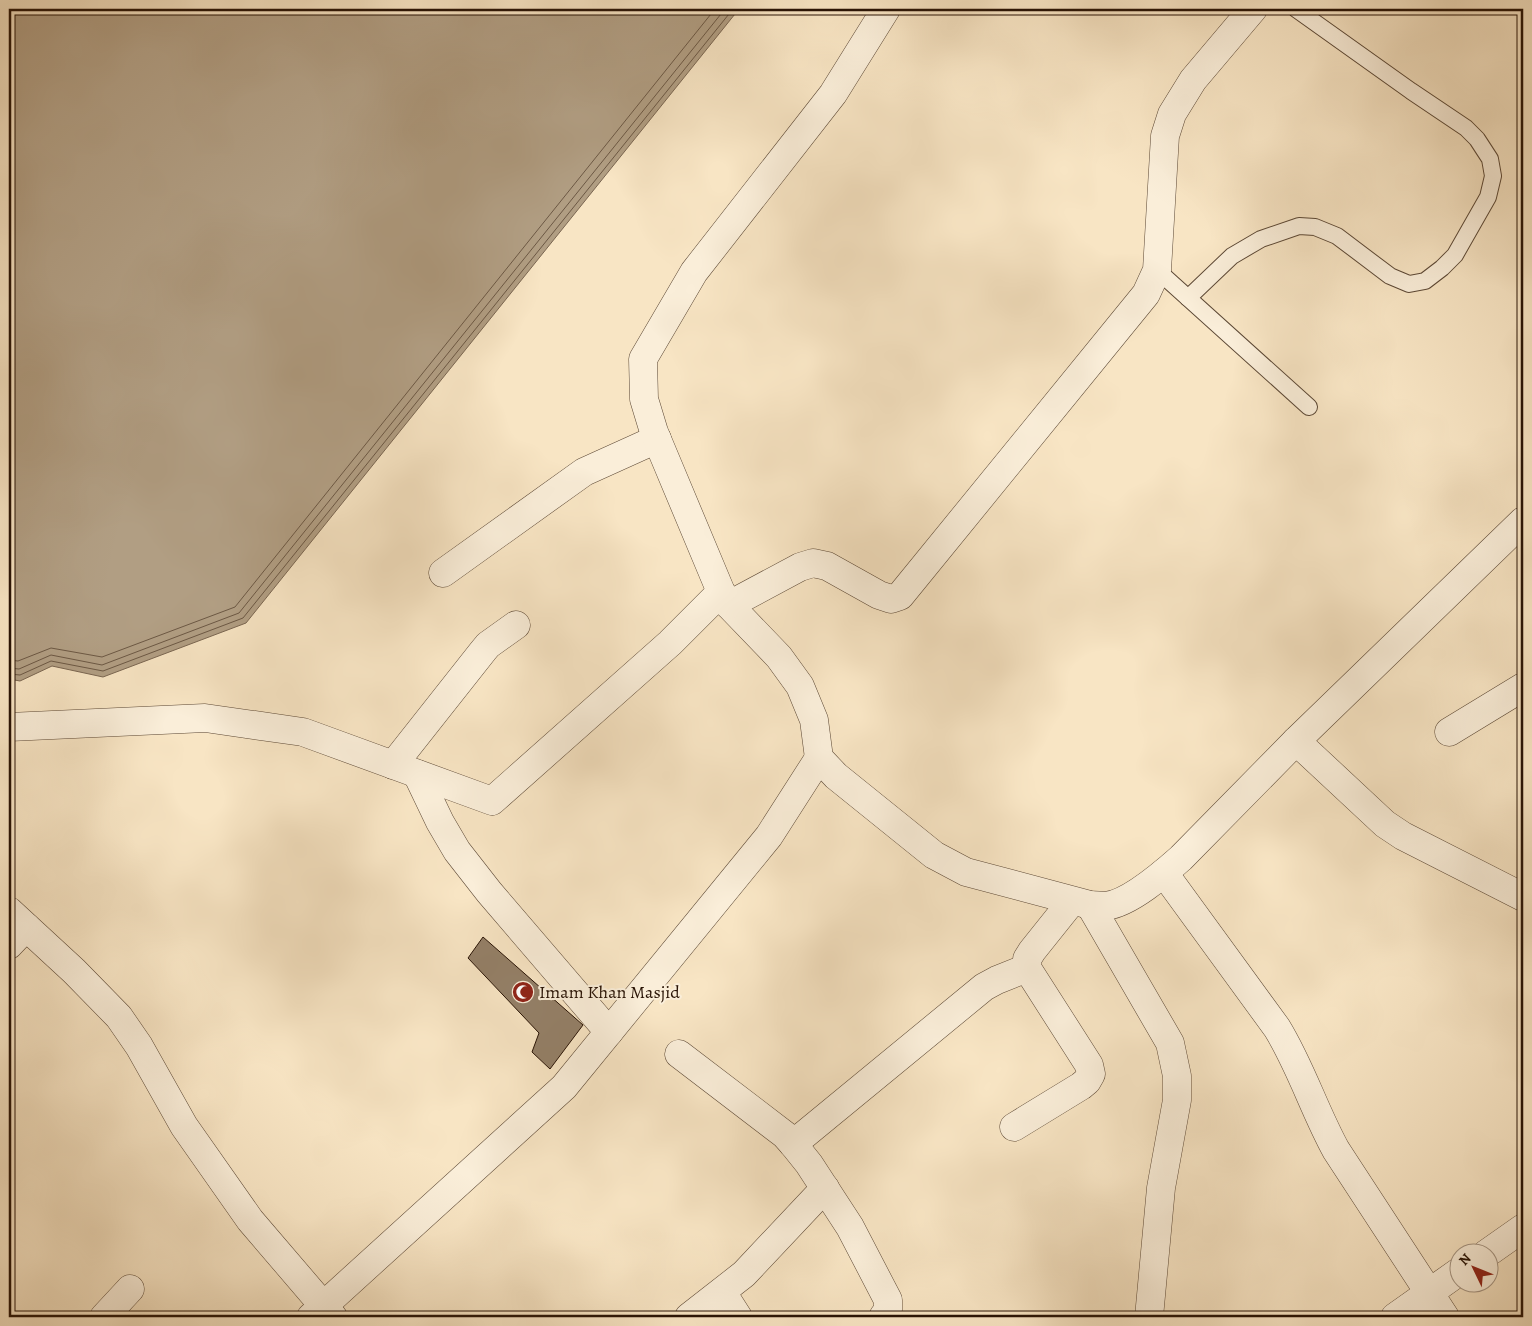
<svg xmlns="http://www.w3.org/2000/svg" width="1532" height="1326" viewBox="0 0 1532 1326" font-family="Alegreya,serif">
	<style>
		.water { fill: #b19e83; stroke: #7a6651 }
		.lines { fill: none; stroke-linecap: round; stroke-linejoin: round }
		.shore { stroke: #6c5844; stroke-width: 1 }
		.building { fill: #948068; stroke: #281305 }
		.service-casing { stroke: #5c4835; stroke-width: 18 }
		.minor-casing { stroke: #5c4835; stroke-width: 29 }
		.service { stroke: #faeed9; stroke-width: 16 }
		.minor { stroke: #faeed9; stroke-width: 28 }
		.labels { text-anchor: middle; stroke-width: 4; stroke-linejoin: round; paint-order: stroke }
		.poi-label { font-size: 18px; fill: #281305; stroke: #faeed9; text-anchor: start }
	</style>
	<rect width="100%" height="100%" fill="#f8e5c4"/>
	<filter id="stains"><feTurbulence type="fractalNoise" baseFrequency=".004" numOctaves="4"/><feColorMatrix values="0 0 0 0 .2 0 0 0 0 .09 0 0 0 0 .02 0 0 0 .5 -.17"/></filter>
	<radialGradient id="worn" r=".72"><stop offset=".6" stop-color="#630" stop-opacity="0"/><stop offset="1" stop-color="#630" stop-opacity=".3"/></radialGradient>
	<polygon class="water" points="9,9 739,9 246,623 103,677 52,666 20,681 9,679"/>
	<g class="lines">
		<g class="shore">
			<polyline points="9,660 18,661 51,648 102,657 235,607 715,9"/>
			<polyline points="9,668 19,669 51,655 102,665 239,613 725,9"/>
			<polyline points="9,674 20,675 51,661 103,671 243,618 733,9"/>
		</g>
	</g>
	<polygon class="building" points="483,937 583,1025 550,1069 532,1052 539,1033 468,958"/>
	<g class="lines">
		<g class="service-casing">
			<g id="service">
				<polyline points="1157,270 1309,407"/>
				<polyline points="1188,298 1232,256 1261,239 1299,226 1315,227 1337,236 1390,276 1409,284 1425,281 1442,268 1455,255 1488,197 1493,176 1490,159 1477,139 1466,128 1411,91 1296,9"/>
			</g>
		</g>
		<g class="minor-casing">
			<g id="minor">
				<polyline points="443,573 584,472 657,439"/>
				<path d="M721 592 729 605 779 657 800 686 814 720 819 758 836 776 934 855 966 872 1090 905C1095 905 1101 906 1106 906 1130 903 1163 874 1181 858L1296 741 1523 521"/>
				<polyline points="729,605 800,567 813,563 827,566 879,595 891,599 900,596 1146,294 1157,270 1165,136 1172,114 1193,80 1253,9"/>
				<polyline points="9,727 205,718 303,732 492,801 670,643 721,592 654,432 644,399 643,359 694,272 833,94 886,9"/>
				<polyline points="1449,732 1523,687"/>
				<polyline points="1296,741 1385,824 1403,836 1523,897"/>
				<polyline points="393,765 483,651 488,645 516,625"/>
				<polyline points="417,774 440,822 457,851 489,892 609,1032"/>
				<path d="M1164 873 1277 1028C1301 1067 1314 1110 1336 1150L1445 1317"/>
				<polyline points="1090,905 1170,1043 1177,1076 1177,1100 1161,1188 1149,1317"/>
				<polyline points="9,911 74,971 119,1017 139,1046 184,1126 250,1220 333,1317"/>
				<polyline points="9,945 26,927"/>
				<polyline points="679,1054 785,1135 793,1144 809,1164 850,1227 888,1300 888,1310 883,1317"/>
				<polyline points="1014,1127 1081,1086 1087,1081 1091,1074 1089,1065 1027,968 1027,959 1032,951 1072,901"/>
				<polyline points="793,1144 984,987 997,980 1027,968"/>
				<polyline points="1486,1254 1523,1228"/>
				<polyline points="722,1292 738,1317"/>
				<polyline points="104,1317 130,1289"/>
				<polyline points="311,1317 564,1087 769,836 819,758"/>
				<polyline points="689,1317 744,1274 825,1188"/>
				<polyline points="1395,1317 1460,1271"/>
			</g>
		</g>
		<use href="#service" class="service"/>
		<use href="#minor" class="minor"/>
	</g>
	<defs>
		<g id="mosque-disc" transform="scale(1.125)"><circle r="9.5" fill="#8f2418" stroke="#faeed9"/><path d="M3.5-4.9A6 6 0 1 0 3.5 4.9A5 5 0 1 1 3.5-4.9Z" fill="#fff"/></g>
	</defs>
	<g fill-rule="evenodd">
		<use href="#mosque-disc" x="523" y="992"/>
	</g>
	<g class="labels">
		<g class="poi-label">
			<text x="539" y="998">Imam Khan Masjid</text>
		</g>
	</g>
	<rect width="1532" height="1326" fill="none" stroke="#f8e5c4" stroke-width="30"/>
	<rect x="10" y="10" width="1512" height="1306" fill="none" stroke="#281305" stroke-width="2.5"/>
	<rect x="15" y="15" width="1502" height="1296" fill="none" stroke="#281305"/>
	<g transform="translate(1474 1268) rotate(313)"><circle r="24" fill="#faeed9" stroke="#a69684"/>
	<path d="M0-4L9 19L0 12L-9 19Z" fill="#8f2418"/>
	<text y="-8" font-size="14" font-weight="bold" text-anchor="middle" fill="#281305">N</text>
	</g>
	<rect width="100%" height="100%" filter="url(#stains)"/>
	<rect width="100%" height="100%" fill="url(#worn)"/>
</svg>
